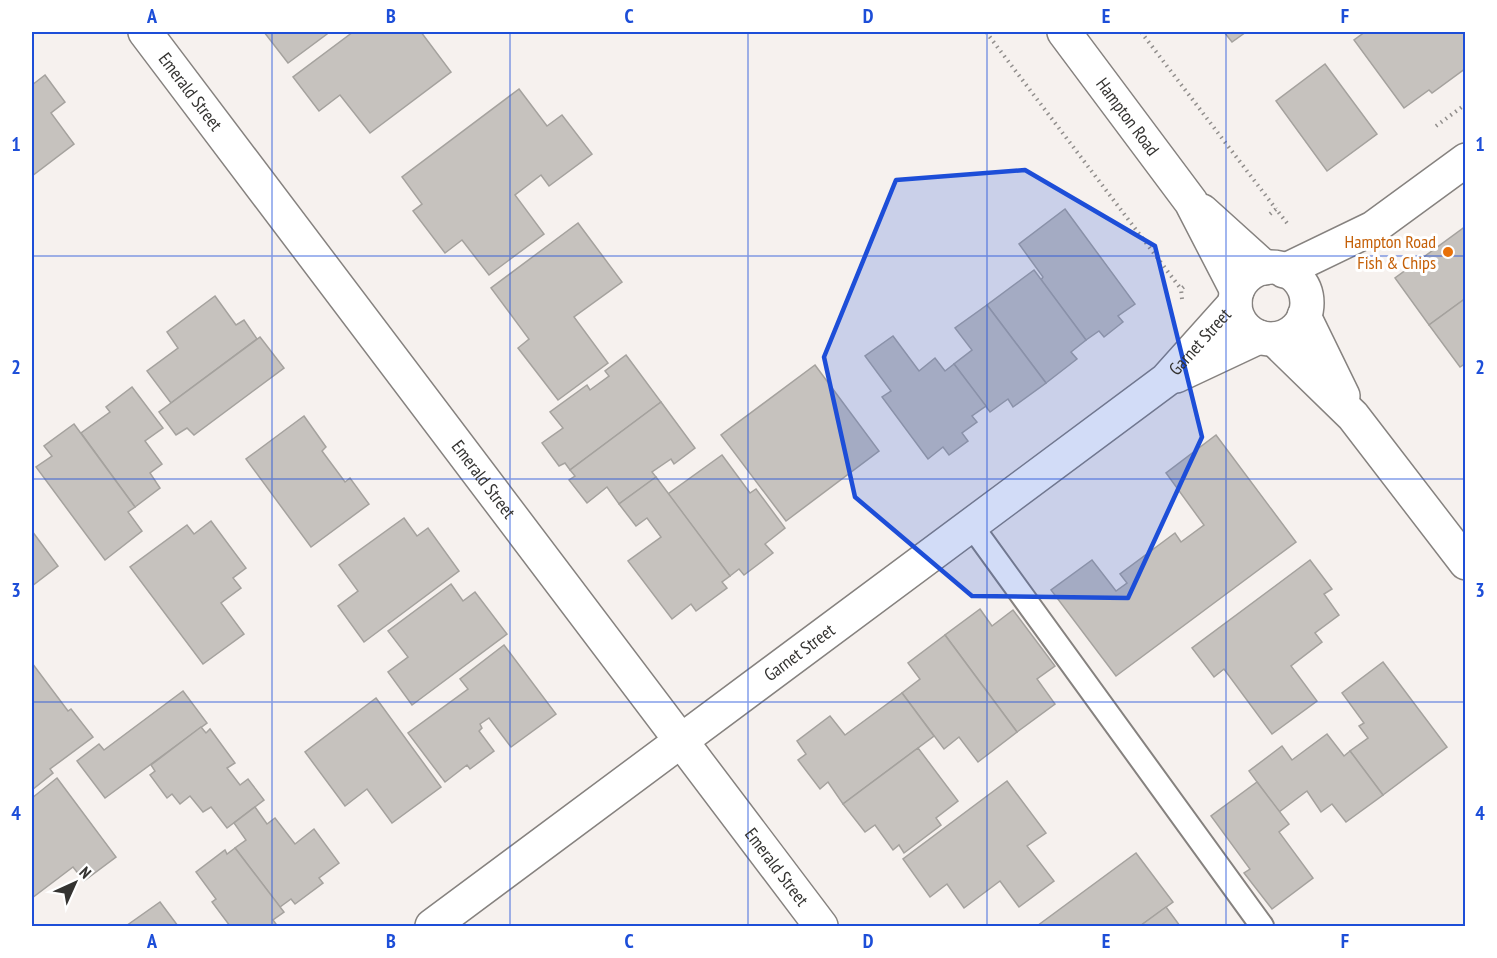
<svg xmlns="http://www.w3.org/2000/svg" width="1497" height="958" viewBox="0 0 1497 958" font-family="'PT Sans Narrow',sans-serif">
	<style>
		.building { fill: #c6c2be; stroke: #a5a29e; stroke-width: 1.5 }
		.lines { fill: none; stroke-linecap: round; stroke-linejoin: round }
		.service-casing { stroke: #86827f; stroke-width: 26 }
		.minor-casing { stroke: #86827f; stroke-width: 36 }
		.path { stroke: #918e8c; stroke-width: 4; stroke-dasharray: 1.5 4.5; stroke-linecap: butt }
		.service { stroke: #fff; stroke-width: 22 }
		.minor { stroke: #fff; stroke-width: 33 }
		.marked { fill: #1d4ed8; fill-opacity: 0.2; stroke: #1d4ed8; stroke-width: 4.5; stroke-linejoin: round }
		.grid { fill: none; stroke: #1d4ed8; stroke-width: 1.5; stroke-opacity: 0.55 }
		.food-dot { fill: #e8710a; stroke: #fff; stroke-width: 2 }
		.labels { text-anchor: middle; stroke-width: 6; stroke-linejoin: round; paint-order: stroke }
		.street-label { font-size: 18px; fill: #343331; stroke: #fff }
		.food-label { font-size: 18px; fill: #c56008; stroke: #fff; text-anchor: end }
		.neatline { fill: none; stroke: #1d4ed8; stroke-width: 2 }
		.grid-label { font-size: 20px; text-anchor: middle; font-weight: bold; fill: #1d4ed8 }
	</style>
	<rect width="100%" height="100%" fill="#f6f1ee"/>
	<g class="building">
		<polygon points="264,32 326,32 327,34 288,63"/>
		<polygon points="353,32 421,32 451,72 370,133 340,95 319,111 293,77"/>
		<polygon points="1224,32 1246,32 1232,42"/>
		<polygon points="1365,32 1466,32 1466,68 1432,93 1429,90 1404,108 1354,40"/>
		<polygon points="1325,64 1377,134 1327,171 1276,101"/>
		<polygon points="45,75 65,102 51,113 74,144 32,176 32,85"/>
		<polygon points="519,89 547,126 562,115 592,154 549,186 541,175 515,195 544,234 489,275 462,240 445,253 413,211 422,204 402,177"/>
		<polygon points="1065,209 1135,304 1118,316 1123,322 1104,337 1099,331 1086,340 1041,280 1043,277 1019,244"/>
		<polygon points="578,223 622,282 574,317 608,363 558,400 518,348 529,339 491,288"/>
		<polygon points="1466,226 1466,298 1429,325 1395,278"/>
		<polygon points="1034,270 1086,340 1071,352 1077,359 1046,383 987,305"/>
		<polygon points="215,296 236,325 244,320 257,339 171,403 147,371 178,348 167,332"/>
		<polygon points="1466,298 1466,363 1460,367 1429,325"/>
		<polygon points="987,305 1046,383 1013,407 1008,399 990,412 954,364 972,350 955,328"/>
		<polygon points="893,336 919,371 935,358 945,371 954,364 986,406 972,416 977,422 962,433 968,441 949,455 943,447 928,459 882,397 891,391 865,356"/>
		<polygon points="260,337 284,368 194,435 187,428 176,435 159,412"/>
		<polygon points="626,355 661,402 570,470 565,463 559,466 542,443 563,428 550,412 587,385 590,390 609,376 605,371"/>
		<polygon points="815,365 879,451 786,521 721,435"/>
		<polygon points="132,387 163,428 145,441 162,464 150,473 160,488 135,507 81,433 110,412 106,407"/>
		<polygon points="661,402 695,448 674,464 671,459 652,472 656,477 619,504 607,487 587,503 569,480 575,476 570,470"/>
		<polygon points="304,416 326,447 322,451 345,482 350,478 369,504 311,547 246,459"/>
		<polygon points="74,424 135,507 128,512 142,531 105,560 36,467 52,456 44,446"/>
		<polygon points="1216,435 1296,542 1116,676 1051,590 1092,560 1116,591 1127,583 1120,574 1175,533 1181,542 1204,525 1166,473"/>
		<polygon points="722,455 750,493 756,489 785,528 765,544 773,553 744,575 739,569 730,576 668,494"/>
		<polygon points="656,477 730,576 722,582 727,588 696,611 691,604 672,619 628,561 661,537 647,518 636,526 619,504"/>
		<polygon points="404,518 417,536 428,528 459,571 364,642 338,606 358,591 339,565"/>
		<polygon points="211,521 246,568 233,578 241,588 221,603 244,634 203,664 130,567 187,525 194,534"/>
		<polygon points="32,531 58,566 32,586"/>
		<polygon points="1310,560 1332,589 1324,594 1339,615 1315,633 1322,642 1291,666 1317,701 1272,734 1224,669 1214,677 1192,648"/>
		<polygon points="451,584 463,601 475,592 507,634 412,705 388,672 408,657 388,631"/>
		<polygon points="980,609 992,626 1013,610 1055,666 1037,679 1055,704 1017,732 945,635"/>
		<polygon points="945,635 1017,732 978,762 959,737 944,749 902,693 920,679 908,663"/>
		<polygon points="504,645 556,714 511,747 489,718 480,724 482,728 479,731 494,751 470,769 467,765 445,782 408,733 468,689 460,679"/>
		<polygon points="1383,662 1447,747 1383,795 1350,751 1368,738 1359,726 1364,723 1342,693"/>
		<polygon points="32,663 68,711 71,709 93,737 50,769 53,773 32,790"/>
		<polygon points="183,691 207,723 105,798 77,761 99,744 104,750"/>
		<polygon points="902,693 934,736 843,804 828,782 820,789 798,760 806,754 797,741 830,716 845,735"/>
		<polygon points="376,698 441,787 392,823 367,789 345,806 305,752"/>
		<polygon points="201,727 206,733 210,729 235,763 227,768 240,785 248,779 264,800 227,828 211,807 203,812 190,796 180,804 172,794 167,798 150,775 155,771 151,765"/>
		<polygon points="1327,734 1344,756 1350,751 1383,795 1346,822 1332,804 1321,812 1307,791 1279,812 1249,771 1282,746 1292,760"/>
		<polygon points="918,748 958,801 936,818 941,825 904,853 899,845 893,850 875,825 865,832 843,804"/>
		<polygon points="57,778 116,857 84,881 73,867 32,898 32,798"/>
		<polygon points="1007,781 1046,833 1027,846 1054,881 1019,907 1000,881 964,908 947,884 930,897 903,859"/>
		<polygon points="1257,782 1289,824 1279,832 1313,878 1272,909 1244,873 1250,869 1211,816"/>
		<polygon points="255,807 267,824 275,818 295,844 314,829 339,863 319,878 323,883 295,904 291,899 280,907 235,848 246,840 234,823"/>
		<polygon points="235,848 284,912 273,920 276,924 273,926 230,926 212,902 216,899 196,872 225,850 227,854"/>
		<polygon points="1136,853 1173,902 1140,926 1037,926"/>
		<polygon points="160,902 178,926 126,926"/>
		<polygon points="1166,907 1180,926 1140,926"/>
	</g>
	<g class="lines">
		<g class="service-casing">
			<polyline id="service" points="971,525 1262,926"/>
		</g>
		<g class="minor-casing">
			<g id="minor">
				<path id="s1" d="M145 32 821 926"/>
				<path id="s2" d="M1064 32 1191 202 1237 291"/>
				<polyline points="1202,211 1265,268"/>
				<circle cx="1271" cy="303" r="36"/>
				<polyline points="1284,271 1373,228 1466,160"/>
				<polyline points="1304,316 1343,396"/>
				<polyline points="1274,339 1353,416 1466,563"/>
				<polyline points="1176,376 1259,337"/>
				<path id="s3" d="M432 926 1166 380 1235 303"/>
			</g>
		</g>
		<g class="path">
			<polyline points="986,32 1181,289"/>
			<polyline points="1141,32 1276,209"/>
			<polyline points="1436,126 1466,104"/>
			<polyline points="1270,214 1276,209 1287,223"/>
			<polyline points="1182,299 1181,289 1186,285"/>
		</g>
		<use href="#service" class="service"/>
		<use href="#minor" class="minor"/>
	</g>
	<path class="marked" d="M1025 170 1155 246 1202 437 1128 598 972 596 855 497 824 357 896 180Z"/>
	<path class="grid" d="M272 32V926M510 32V926M748 32V926M987 32V926M1226 32V926M32 256H1466M32 479H1466M32 702H1466"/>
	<circle class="food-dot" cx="1448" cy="252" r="6"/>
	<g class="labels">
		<g class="street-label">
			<text dy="6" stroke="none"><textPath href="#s1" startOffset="75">Emerald Street</textPath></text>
			<text dy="6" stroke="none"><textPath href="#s2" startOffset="106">Hampton Road</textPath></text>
			<text dy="6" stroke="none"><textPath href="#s3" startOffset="966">Garnet Street</textPath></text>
			<text dy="6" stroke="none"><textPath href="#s1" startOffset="561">Emerald Street</textPath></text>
			<text dy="6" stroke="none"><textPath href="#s3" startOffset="458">Garnet Street</textPath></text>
			<text dy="6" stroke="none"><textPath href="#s1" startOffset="1047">Emerald Street</textPath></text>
		</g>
		<g class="food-label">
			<text x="1436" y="248">Hampton Road<tspan x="1436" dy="21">Fish &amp; Chips</tspan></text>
		</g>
	</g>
	<rect width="1497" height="958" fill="none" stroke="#ffffff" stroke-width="66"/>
	<g transform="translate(75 883) rotate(45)" stroke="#ffffff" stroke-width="4.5" paint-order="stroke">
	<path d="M0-4.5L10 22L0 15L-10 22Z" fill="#343331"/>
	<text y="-9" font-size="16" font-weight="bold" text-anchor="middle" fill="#343331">N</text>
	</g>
	<rect x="33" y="33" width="1431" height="892" class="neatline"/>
	<g class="grid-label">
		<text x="152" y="23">A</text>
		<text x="391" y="23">B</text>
		<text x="629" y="23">C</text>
		<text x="868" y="23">D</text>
		<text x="1106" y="23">E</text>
		<text x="1345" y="23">F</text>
		<text x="16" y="151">1</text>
		<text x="1480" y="151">1</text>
		<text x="16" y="374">2</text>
		<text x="1480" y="374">2</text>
		<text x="16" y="597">3</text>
		<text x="1480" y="597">3</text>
		<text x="16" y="820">4</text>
		<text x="1480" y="820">4</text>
		<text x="152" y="948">A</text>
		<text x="391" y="948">B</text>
		<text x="629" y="948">C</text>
		<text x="868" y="948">D</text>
		<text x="1106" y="948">E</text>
		<text x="1345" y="948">F</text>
	</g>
</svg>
